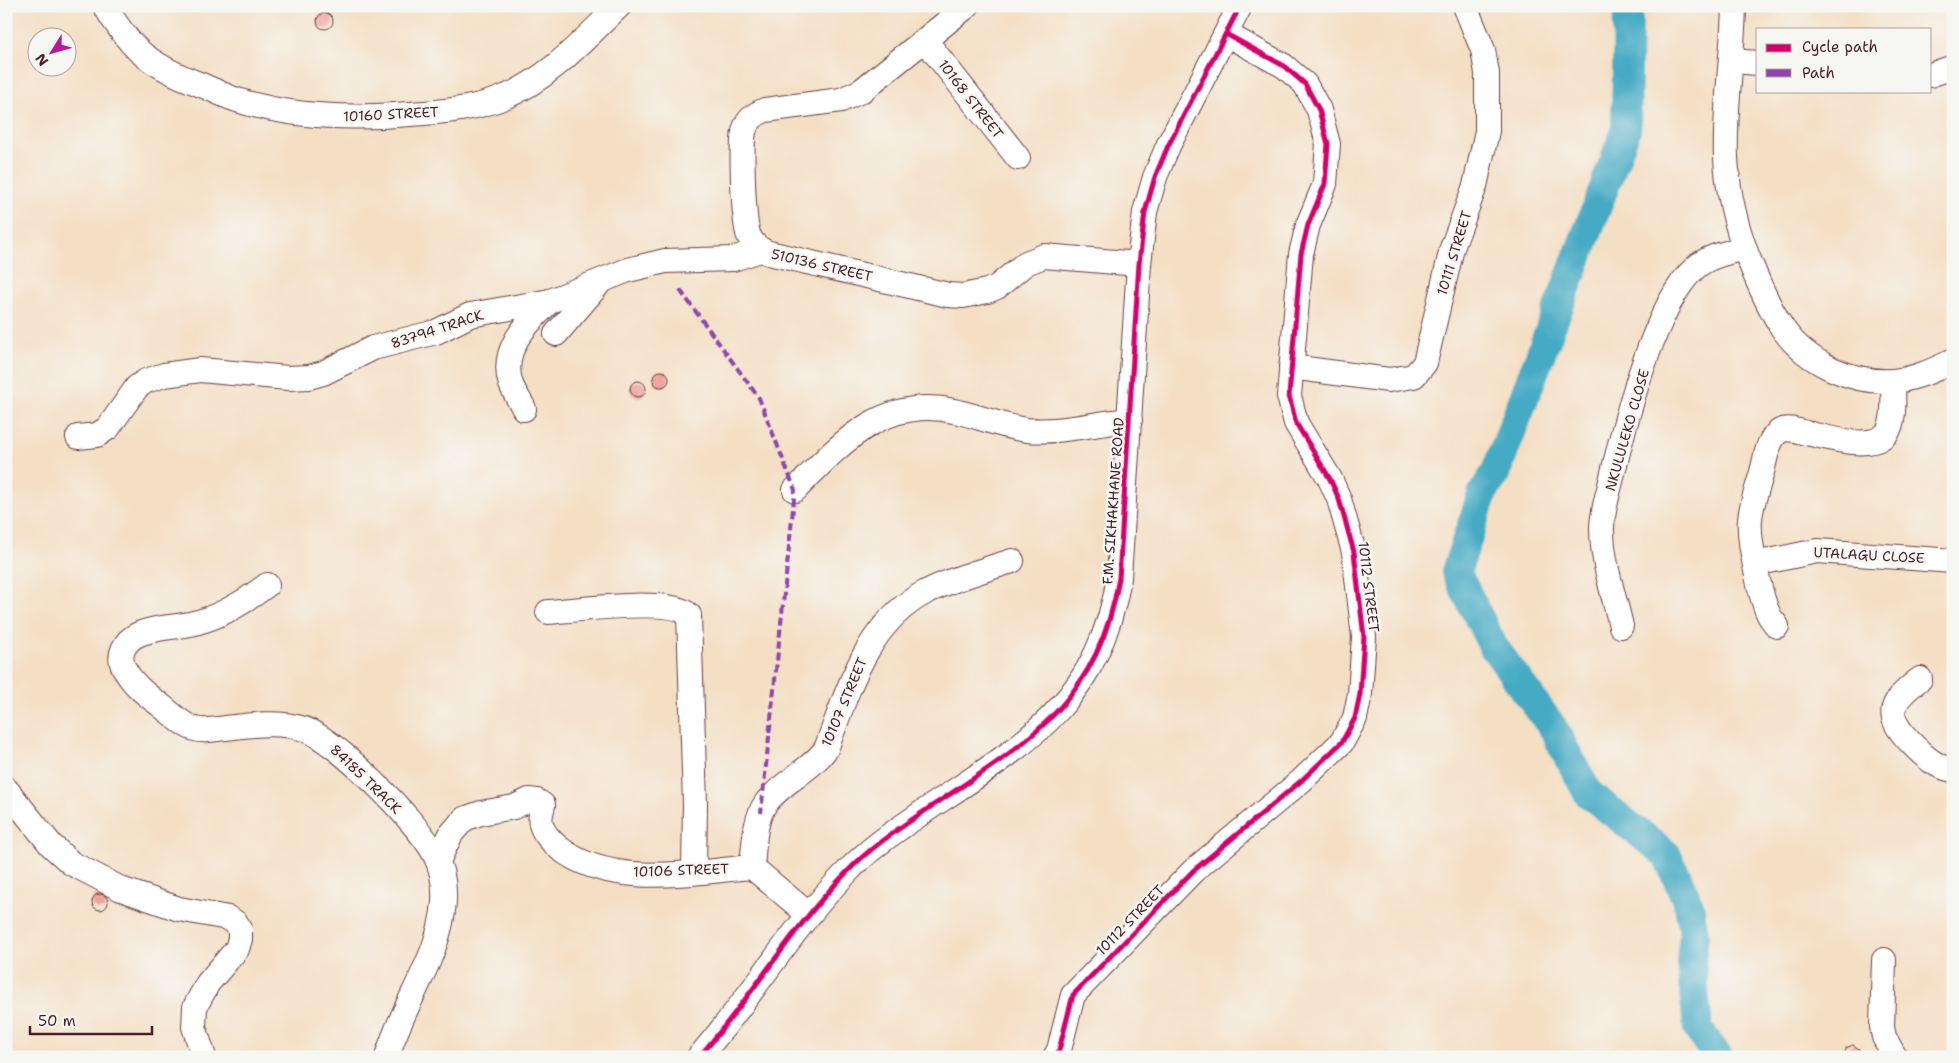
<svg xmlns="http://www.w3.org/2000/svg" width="1959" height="1063" viewBox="0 0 1959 1063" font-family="'Shantell Sans',sans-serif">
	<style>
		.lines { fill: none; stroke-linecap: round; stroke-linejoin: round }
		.river { stroke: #45aac4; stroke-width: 30 }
		.building { fill: #eb918a }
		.minor-casing { stroke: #643c42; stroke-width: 26 }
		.minor { stroke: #fff; stroke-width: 24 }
		.quiet { stroke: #8e44ad; stroke-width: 4; stroke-dasharray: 8 4; stroke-linecap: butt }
		.cycleway-casing { stroke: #f6f6f2; stroke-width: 8 }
		.cycleway { stroke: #d6006c; stroke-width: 5 }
		.labels { text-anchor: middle; stroke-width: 5; stroke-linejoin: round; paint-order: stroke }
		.street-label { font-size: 14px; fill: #4a1f2b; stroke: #f6f6f2 }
	</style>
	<rect width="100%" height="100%" fill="#f6f6f2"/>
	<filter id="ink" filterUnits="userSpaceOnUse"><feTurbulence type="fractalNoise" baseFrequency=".02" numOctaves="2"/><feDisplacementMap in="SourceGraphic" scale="10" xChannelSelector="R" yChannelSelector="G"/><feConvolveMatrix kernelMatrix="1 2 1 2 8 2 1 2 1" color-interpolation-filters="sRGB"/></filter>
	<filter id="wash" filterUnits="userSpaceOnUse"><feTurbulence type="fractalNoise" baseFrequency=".0096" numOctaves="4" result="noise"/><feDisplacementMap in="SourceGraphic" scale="20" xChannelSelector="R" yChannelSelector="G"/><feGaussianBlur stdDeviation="1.12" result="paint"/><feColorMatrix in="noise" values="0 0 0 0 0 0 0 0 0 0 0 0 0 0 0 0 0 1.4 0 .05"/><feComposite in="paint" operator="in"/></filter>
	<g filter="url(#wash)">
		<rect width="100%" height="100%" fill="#f4dfc4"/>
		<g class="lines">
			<polyline class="river" points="1628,6 1626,130 1495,474 1483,492 1456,572 1493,646 1553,728 1588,793 1667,855 1689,905 1694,934 1691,962 1698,1029 1718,1057"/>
		</g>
		<g id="blocks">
			<g class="building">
				<circle cx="325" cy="21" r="8"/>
				<circle cx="661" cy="379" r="8"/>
				<circle cx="638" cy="389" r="8"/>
				<circle cx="100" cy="902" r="8"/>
				<polygon points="1853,1045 1859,1049 1859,1057 1845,1057 1846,1048"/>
			</g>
		</g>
	</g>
	<g filter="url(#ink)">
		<use href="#blocks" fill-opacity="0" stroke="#643c42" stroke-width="1"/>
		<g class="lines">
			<g class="minor-casing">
				<g id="minor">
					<path d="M105 6C115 23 125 38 139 51 156 66 178 76 199 84 212 89 224 96 237 100 293 118 353 119 410 114 442 112 478 109 507 96 550 78 585 38 619 6"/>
					<path d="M967 6 861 91 841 100 765 110C755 114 746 120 744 132 741 147 743 223 749 236 753 245 760 250 769 253L948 295 963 296 987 291 997 287 1026 263 1044 256 1139 264"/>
					<path d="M1734 6C1733 55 1724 110 1726 158 1728 198 1738 235 1754 272 1762 291 1771 311 1783 329 1807 363 1851 383 1892 381 1913 380 1934 370 1953 361"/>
					<polyline points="925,40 1018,158"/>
					<polyline points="1732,61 1758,63"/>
					<polyline points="1930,75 1953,67"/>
					<polyline points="556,334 597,286"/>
					<polyline points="1291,367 1389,380 1414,376 1425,363 1452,248 1475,186 1487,131 1487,73 1483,50 1465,6"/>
					<path d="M524 409C520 400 512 390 510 381 501 347 528 323 550 301"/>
					<polyline points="78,437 97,435 108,428 137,387 146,381 164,375 200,370 288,378 309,377 323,373 373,348 436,332 470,315 550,301 628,270 665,261 733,259 760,250"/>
					<path d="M795 490C839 445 883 395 954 411 979 416 1002 427 1027 430 1061 433 1097 423 1130 420"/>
					<polyline points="1755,564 1817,551 1953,561"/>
					<path d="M267 585C246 601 224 615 198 622 179 628 155 626 137 635 125 641 117 655 124 668 131 682 146 695 159 704 170 712 182 725 195 729 204 732 216 729 226 728 251 725 279 721 304 729 337 740 417 822 434 853 442 868 445 885 444 902 440 958 402 1004 387 1057"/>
					<path d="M548 612C574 610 673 597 689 615L695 804 694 871"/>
					<path d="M1621 626C1614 595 1602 562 1602 529 1602 512 1608 494 1612 477 1624 425 1655 303 1695 268 1708 256 1727 253 1744 248"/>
					<path d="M1777 626C1774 622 1770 618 1768 613 1760 595 1748 540 1750 520 1751 503 1759 485 1763 468 1766 456 1768 438 1780 431 1788 427 1798 431 1806 433 1828 437 1880 455 1890 427 1895 413 1893 396 1893 381"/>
					<path d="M1920 679C1887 704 1884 716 1914 746 1926 758 1936 767 1953 770"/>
					<polyline points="6,789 51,845 71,863 121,889 179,909 228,918 236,923 240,929 240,939 237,949 208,983 195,1007 194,1027 204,1057"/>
					<path d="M438 861 451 834 464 819 481 813 514 807 529 800 537 801 543 805C542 811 539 817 541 824 543 833 552 842 559 848 611 889 692 872 752 867"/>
					<path d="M809 915 752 867C754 847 754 819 766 803 783 781 810 771 826 749 848 691 866 623 926 592 953 579 983 570 1012 561"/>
					<polyline points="1884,960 1882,1027 1884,1037 1895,1057"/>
					<path d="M699 1057C751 998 791 929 846 873 870 847 900 828 929 808 1027 743 1098 703 1119 578L1139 264 1145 212 1155 177 1168 146 1240 6"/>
					<polyline points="1055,1057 1059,1050 1073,995 1193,871 1301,781 1342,742 1355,718 1360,694 1364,637 1354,552 1339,499 1330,479 1296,423 1289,396 1301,254 1308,225 1325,184 1328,144 1319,110 1305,84 1284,66 1226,34"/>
				</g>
			</g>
			<use href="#minor" class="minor"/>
			<polyline class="quiet" points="680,290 759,398 795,490 761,813"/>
			<g class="cycleway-casing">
				<g id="cycleway">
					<path d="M699 1057C751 998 791 929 846 873 870 847 900 828 929 808 1027 743 1098 703 1119 578L1139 264 1145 212 1155 177 1168 146 1240 6"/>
					<polyline points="1055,1057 1059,1050 1073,995 1193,871 1301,781 1342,742 1355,718 1360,694 1364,637 1354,552 1339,499 1330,479 1296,423 1289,396 1301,254 1308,225 1325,184 1328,144 1319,110 1305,84 1284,66 1226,34"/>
				</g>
			</g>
			<use href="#cycleway" class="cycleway"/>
		</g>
	</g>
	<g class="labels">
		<g class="street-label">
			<text transform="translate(971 99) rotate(52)" y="5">10168 STREET</text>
			<text transform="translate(391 114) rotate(-3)" y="5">10160 STREET</text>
			<text transform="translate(1454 253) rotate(-73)" y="5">10111 STREET</text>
			<text transform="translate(822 265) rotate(13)" y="5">510136 STREET</text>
			<text transform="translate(437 329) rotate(-18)" y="5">83794 TRACK</text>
			<text transform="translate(1627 430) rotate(-74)" y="5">NKULULEKO CLOSE</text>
			<text transform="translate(1113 501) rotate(-86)" y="5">F.M. SIKHAKHANE ROAD</text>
			<text transform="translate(1869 555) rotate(3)" y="5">UTALAGU CLOSE</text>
			<text transform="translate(1369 587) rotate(83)" y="5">10112 STREET</text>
			<text transform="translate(844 702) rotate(-67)" y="5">10107 STREET</text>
			<text transform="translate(366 779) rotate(44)" y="5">84185 TRACK</text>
			<text transform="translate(681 870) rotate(-2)" y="5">10106 STREET</text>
			<text transform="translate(1130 920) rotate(-46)" y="5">10112 STREET</text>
		</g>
	</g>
	<rect width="1959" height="1063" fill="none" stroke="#f6f6f2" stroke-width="25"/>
	<rect x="1756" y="28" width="175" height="65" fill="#f6f6f2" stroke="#b1a0a2"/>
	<rect x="1766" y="44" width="25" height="8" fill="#d6006c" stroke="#b1a0a2"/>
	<text x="1802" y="52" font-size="15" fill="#4a1f2b">Cycle path</text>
	<rect x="1766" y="69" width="25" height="8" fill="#8e44ad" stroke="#b1a0a2"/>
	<text x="1802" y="78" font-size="15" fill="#4a1f2b">Path</text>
	<g transform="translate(52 52) rotate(233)"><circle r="24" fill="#f6f6f2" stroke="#b1a0a2"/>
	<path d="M0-4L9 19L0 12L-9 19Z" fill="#b5179e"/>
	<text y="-8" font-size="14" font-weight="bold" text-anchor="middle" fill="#4a1f2b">N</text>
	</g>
	<path d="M30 1026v8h122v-8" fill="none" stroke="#4a1f2b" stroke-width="2.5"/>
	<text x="38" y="1026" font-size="15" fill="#4a1f2b" stroke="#f6f6f2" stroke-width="4" paint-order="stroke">50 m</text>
</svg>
